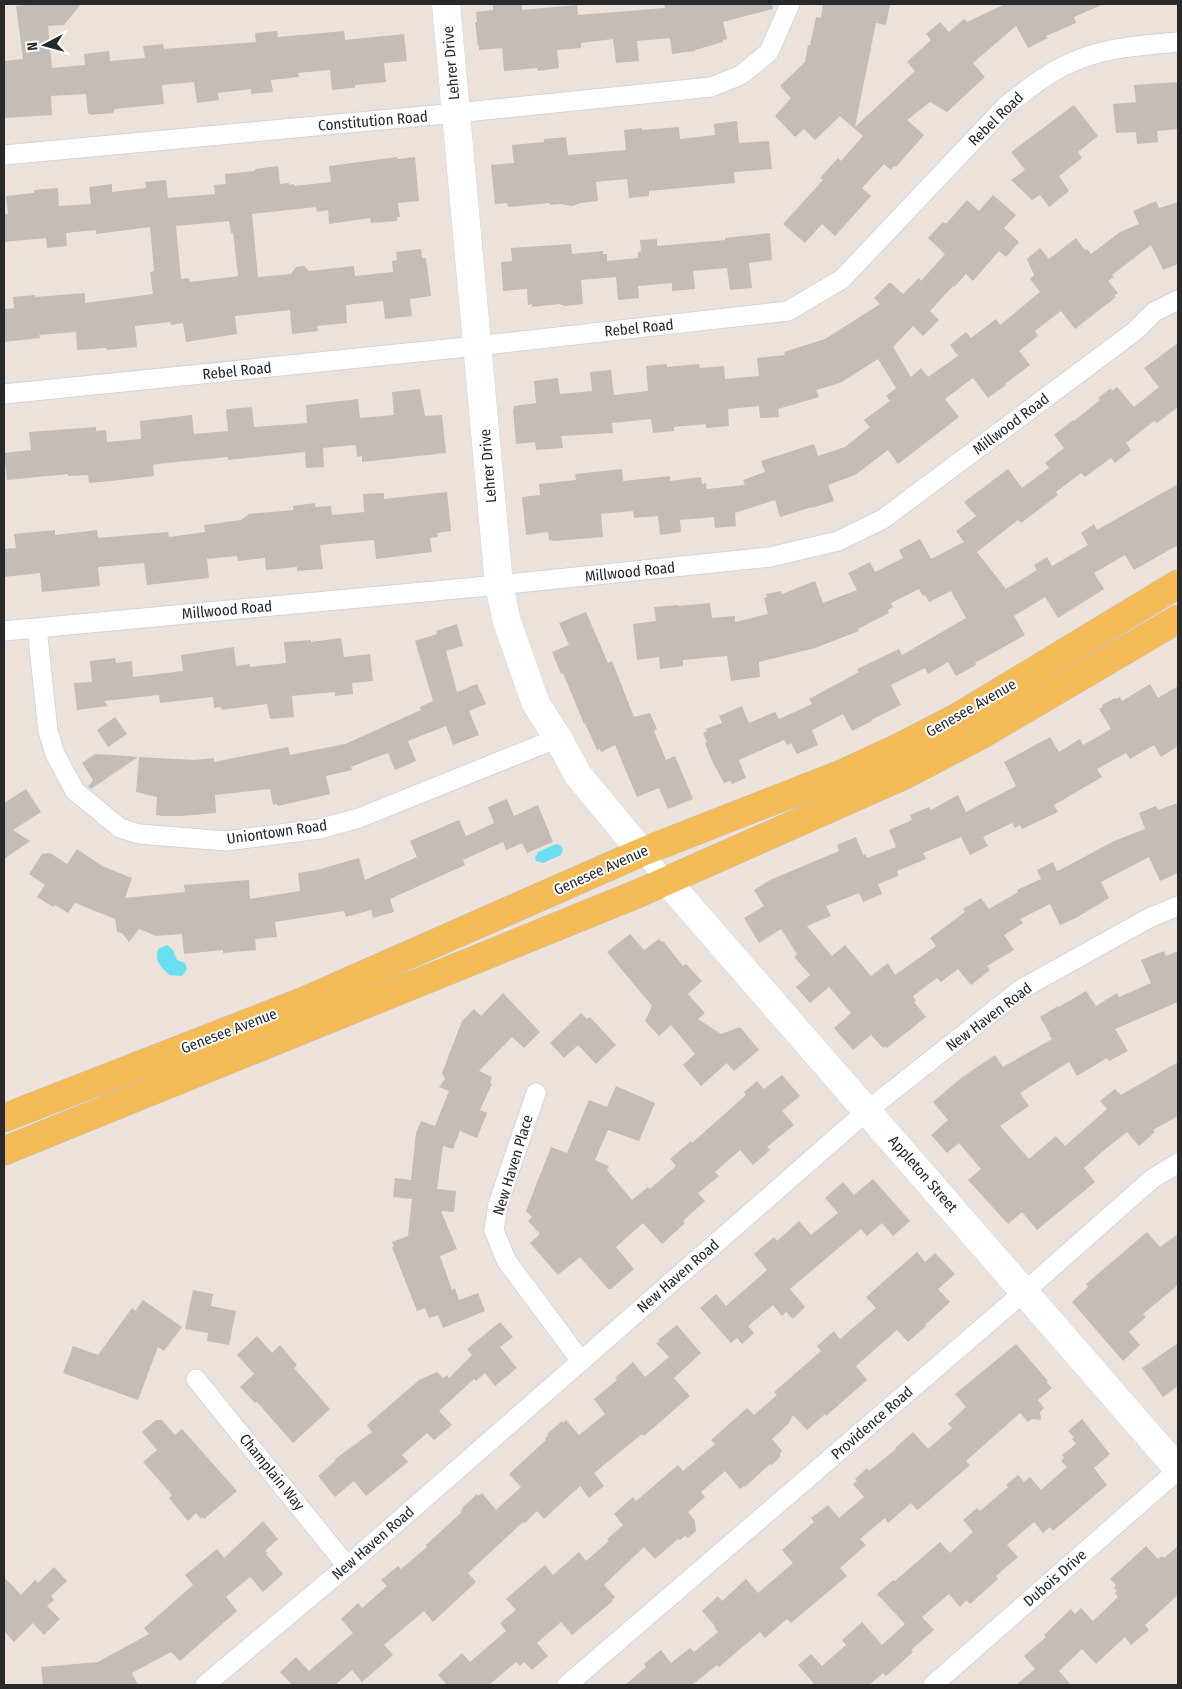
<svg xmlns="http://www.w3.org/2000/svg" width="1182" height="1689" viewBox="0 0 1182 1689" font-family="'Fira Sans Condensed',sans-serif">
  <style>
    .water { fill: #69dff2 }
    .building { fill: #c4bcb7; fill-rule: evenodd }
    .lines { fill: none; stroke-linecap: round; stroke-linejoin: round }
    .street-casing { stroke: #cfd5e2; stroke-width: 21 }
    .secondary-casing { stroke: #cfd5e2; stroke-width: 29 }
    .primary-casing { stroke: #c3c3c3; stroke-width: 29 }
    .street { stroke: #fff; stroke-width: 19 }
    .secondary { stroke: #fff; stroke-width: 28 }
    .primary { stroke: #f5bb56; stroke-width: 28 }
    .labels { text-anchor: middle; stroke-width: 4; stroke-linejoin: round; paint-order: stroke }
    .street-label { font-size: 15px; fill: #292929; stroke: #fff }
  </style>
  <rect width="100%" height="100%" fill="#ece2da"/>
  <path class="water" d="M556,844L560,845L563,849L561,855L543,863L536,861L535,858L538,852Z
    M167,945L173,950L177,960L185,963L187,969L182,976L170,975C161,968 154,960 158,949Z"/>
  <path class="building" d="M37,4H81L64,25L48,26L52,68L85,65L84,54L109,51L110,61L145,58L143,46L163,44L164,49L256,42L255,33L277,31L278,37L344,31L345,40L404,34L407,61L384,63L386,82L355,85V88H350L332,90L330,70L298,73L299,77L271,80L273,92L251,94V89L218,93L219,100L197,103L194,82L162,85L164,104L115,109L113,113L90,115V113L88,114L86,94L51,96L52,115L4,118V61L23,59L16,6Z
    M493,4H522V10L577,5L578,15L665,8L664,4H772L773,9L723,22L727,39L723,40V42L695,50V51L672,54L670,38L637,41L639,61L616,63L613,39L581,43V48L557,50L559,68L538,71L537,68L504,71L502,48L479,50V46H478L475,22H477L476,12L493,10Z
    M823,4H890L886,25L876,23L855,127L915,71L907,62L931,40L926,34L940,22L949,32L964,19L967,22L1005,4H1104L1074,17L1076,23L1046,36L1048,38L1028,48L1016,26L973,63L985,77L947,112L930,102L907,120L924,135L896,167L894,166L891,170L884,164L862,188L871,196L835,236L822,224L805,243L783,224L823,180L820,178L838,158L841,161L863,136L840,116L815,140L804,129L795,137L775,116L791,98L780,86L805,62L808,45H810L816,17L821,18Z
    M1178,82V129L1157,131L1158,142L1137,144L1136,132L1116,133L1113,104L1136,102L1134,85Z
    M1074,105L1098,136L1078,152L1082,158L1059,176L1069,191L1049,207L1040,195L1032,200L1011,180L1025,170L1011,152Z
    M737,121L739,143L769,141L772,169L734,172L735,183L649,191V196L629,198L627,179L596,182L598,201L581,203L572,206L561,204L550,205V203L508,207L507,203L495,204L491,165L514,163L512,145L544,142V139L566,137L568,155L626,150L624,130L642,128V130L679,127L680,139L715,135L714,124Z
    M397,157L398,159L415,157L419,201L398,203L400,217H397V221L371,223L370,218L329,224L328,210L317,212L316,207L252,214L258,277L291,274L296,267L304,266L309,271L354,266L355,276L393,272L392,261L397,260L396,252L421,249L422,258H426L431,296L410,299L412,316L385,319L383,301L346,305L347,323L317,326L318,331L292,334L290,310L235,316L237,334L186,342L183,323L171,325L170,322L135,326L137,347L107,350L106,348L77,350L76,332L39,335L40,338L4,342V309L14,308L13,297L35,295V297L85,293V303L153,294L150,272L154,271L150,227L96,234V230L66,233L67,246L47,248L46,238L4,242V214H8L6,196L34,193V190L58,188L59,206L91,204L89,187L112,184V192L146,188L145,182L166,180L168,198L215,194L214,185L226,184L225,174L255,171V169L278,166L280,184L289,183V185L294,184V186L331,182L329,166ZM229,221L231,233H233L238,276L190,282L189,278L181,279L176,226Z
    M993,195L1016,215L1004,228L1019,242L1006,257L999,251L973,281L966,274L954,287L953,286L930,311L939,320L923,336L913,326L893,347L911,377L921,368L928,377L958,356L950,345L966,332L971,338L996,319L1000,325L1040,292L1030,279L1034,275L1027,259L1040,248L1049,259L1076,238L1085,250L1087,249L1091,254L1120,232L1139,224L1133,211L1156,201L1159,208L1178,202V264L1163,270L1151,245L1112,275L1114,277L1108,281L1118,293L1114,296L1116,297L1075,329L1061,311L1035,331L1038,336L1019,351L1030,365L1005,384L1006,385L988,398L973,378L945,399L959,417L898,464L888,450L855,475L828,485L834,501L812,508V507L780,517L775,500L735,513L736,526L715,528L714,517L680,520L681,532L660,535L658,516L634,518L633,511L601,514L603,537L554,541L549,540L548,532L526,535L522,497L540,495L539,484L576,480L575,474L622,469L623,481L670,476V481L701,477L702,484L706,483L707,489L745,485L743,480L765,472L761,461L814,444L818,456L845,447L870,427L864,420L890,401L886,396L896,388L878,359L840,383L816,390L819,397L778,409L779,417L760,418L759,406L728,409L729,426L706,428V424L674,427V431L653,433L651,419L612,423L613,433L561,436L563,448L536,450L535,442L516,444L513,409L514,410V406L536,403L534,381L558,378L560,394L592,391L590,372L611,370L614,395L648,391L646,366L667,364V367L699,364L700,368L724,366L725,379L759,376L757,358L785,355L784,352L825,339L880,304L874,298L889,283H891L903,294L919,278L921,281L945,254L928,238L943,222L946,224L967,200L979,211Z
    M770,233L772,260L749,263L752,288L730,290L727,268L693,271L695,289L672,291V283L638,286L639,298L618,300L616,277L581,280L583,304L566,306L561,305L560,304L532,307V304L528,305L527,289L503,291L501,262L512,261L511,248L571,244L572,254L603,251V254H607V261L638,258V252L641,251L640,240L657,239V246L725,240V238Z
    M1178,343V407L1157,423L1154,421L1126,443L1131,450L1115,463L1111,458L1085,477L1081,473L1056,492L1058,495L1021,523L1018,520L977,552L1006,589L1037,570L1034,565L1047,557L1052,566L1088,545L1081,533L1094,524L1097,530L1178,484V545L1134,570L1125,555L1094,573L1104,589L1058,618L1045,597L1014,616L1025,635L975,663L976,665L956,676L948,662L928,674L925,668L891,685L901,705L871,720L872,721L852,731L843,714L812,730L818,745L797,754L791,743L787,745L784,740L739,760L746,778L732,784L730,781L724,783L711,759L705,743L707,742L703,733L707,731L706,729L722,723L719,716L742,706L749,723L775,712L779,719L812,704L809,699L859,672L857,669L899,649L902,655L966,618L951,591L929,602L925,595L923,596L919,589L891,603L893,607L888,610L889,613L858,629L859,631L815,648L759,662L760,677L731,681L727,656L683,660V666L660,669L659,657L637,660L633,624L656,621L654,607L678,605V606L710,603L712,618L735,616V622L768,614L764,598L767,597L766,594L781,591L782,594L815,581L823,603L857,590L848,573L870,562L875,572L903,558L899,550L920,539L931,559L964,542L956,531L976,516L964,502L1008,469L1022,488L1049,468L1045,463L1064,448L1054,435L1073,420L1074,421L1100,400L1098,398L1111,388L1112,391L1117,387L1134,407L1159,387L1144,368Z
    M420,389L425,416L442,415L446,453L362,462V456L357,457L356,445L323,448L324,467L306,468L305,452L228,460V457L157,464L153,465L154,476L111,481L89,483L88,475L68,476V474L7,480L4,453L31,450L29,432L96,427V431L106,430L107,442L141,439L140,421L192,415L194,434L228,431L226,410L228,409L252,407L254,427L307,423L306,405L358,399L360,418L394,415L392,392Z
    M447,492L451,531L437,533L438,537L430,538L432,552L376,559L374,540L320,545L323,569L297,571V567L266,570L265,558L238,561L237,556L207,559L209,578L147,585L144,563L98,567L100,586L42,592L40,573L4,577V549L16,548L14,534L55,530V535L97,530L98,538L168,532L169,537L205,532L204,525L241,520L249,514L293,510V506L315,503V507L331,506L332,515L364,512L363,494L384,493V499Z
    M586,612L608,663L612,661L634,717L650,713L657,729L654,731L666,760L675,756L693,799L668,809L659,788L637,797L615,745L601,752L600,749L597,750L585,723L584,724L563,673L561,674L552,652L569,645L559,623Z
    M457,624L463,646L446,651L457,692L477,684L486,704L469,711L479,735L453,745L446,726L408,741L416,761L395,770L388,753L379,756L351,767L352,770L326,776L330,794L278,806L277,804L273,805L270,789L215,795L216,813L182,816H162L156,815L157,797L136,792L139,757L194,760L214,758V762L288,747L290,755L345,744L421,710L420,707L433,701L415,641L437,634L436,631Z
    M341,638L344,657L370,654L373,681L352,683L353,694L335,696V692L292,696L294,717L270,719L267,704L222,710L221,707L214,708L213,697L160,703L159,695L104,701L108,706L77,710L74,683L92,682L90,661L115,658L116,663L132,661L133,677L183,671L181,655L234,647L236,666L250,664V667L286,663L284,642L311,640V642Z
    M1150,684L1158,698L1178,686V746L1161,757L1154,745L1130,759L1126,753L1097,769L1102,777L1054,805L1058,812L1022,829L1020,825L1015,828L1012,823L983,837L988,846L970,855L961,837L923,853L926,859L897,871L898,876L878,884L882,894L863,902L859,893L826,906L831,916L807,926L832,956L845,945L871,976L888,963L895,975L936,946L930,938L965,912L963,909L981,898L989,909L1018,892L1017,890L1041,879L1037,870L1053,862L1057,871L1060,870L1114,841L1145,829L1139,813L1156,806L1158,810L1178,803V873L1160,881L1149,857L1101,882L1109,898L1076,918L1060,925L1050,904L1020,919L1023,923L1004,935L1014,950L987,966L990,970L971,985L958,969L941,982L937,978L913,996L916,1001L914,1002L926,1017L887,1048L885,1046L883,1048L871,1035L853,1050L834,1028L851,1013L829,987L810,1003L796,987L810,975L794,957L797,954L781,929L759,943L744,918L764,906L754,890L770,880L839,851L837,845L856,837L863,855L865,854L867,858L896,847L889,830L912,820L910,815L929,807L931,810L958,795L966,812L1016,786L1004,762L1050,737L1059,752L1080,739L1083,745L1111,729L1099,709L1103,707L1102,705L1115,698L1116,699L1120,697L1122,701Z
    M115,717L127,734L108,747L97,730Z
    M95,754L114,755L138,757L91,789L88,787L93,780L82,763Z
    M26,789L41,812L13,830L30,841L4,859V803Z
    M507,799L514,816L538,805L553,842L527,853L522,843L506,850L503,842L463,860L465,865L390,899L394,912L373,918L371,910L346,917L344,911L275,922L277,937L255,939L256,950L223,953V950L184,954L182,934L156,936L139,929L129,942L122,933L117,932L115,919L75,903L68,913L55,905L53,907L37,897L45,885L29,874L42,854L50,853L67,864L77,849L102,866L132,878L125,898L185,892L184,885L249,880L250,899L300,891L298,873L317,870L359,858L365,880L417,857L410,841L459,820L466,836L494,823L488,807Z
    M630,934L644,950L659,939L662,942L663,941L683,966L686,964L702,981L688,994L705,1013L698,1019L721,1034L740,1027L759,1050L734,1071L727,1063L701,1086L683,1065L695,1054L671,1025L659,1036L645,1021L652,1006L607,952Z
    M1164,951L1166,956L1178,951V1002L1115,1029L1128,1051L1109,1061L1107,1058L1077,1076L1069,1062L1020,1093L1029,1106L1000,1126L1029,1159L1056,1136L1065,1146L1107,1109L1100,1101L1115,1089L1121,1095L1178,1062V1116L1153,1130L1155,1132L1139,1146L1127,1132L1103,1151L1084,1168L1095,1182L1037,1230L1022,1212L1008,1224L968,1180L981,1169L959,1143L947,1153L931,1135L948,1120L933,1102L961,1078L995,1055L1003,1067L1052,1039L1049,1035L1050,1034L1040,1017L1058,1006L1059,1007L1086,991L1096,1006L1117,993L1119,997L1151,983L1141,960Z
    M503,993L540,1032L524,1048L512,1037L479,1071L492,1077L490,1083L492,1084L480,1110L487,1113L477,1138L460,1131L453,1149L443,1146L437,1189L456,1191L454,1212L441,1211L457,1249L440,1256L452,1290L455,1288L459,1300L478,1293L485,1311L443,1328L438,1315L429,1318L425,1308L417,1311L392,1247H394L392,1242L408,1236L412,1199L393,1197L395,1178L411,1180L416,1133L421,1121L435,1126L449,1091L439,1087L445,1079L442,1073L462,1021L474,1009L481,1016Z
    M581,1013L587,1019L590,1017L616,1045L596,1064L578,1045L564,1058L550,1043Z
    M782,1075L800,1096L782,1111L794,1125L767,1147L770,1150L753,1165L740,1150L715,1172L719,1176L698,1193L705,1201L683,1221L685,1223L662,1244L643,1223L616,1247L634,1269L611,1289H608L580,1257L558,1275L530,1243L540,1234L528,1221L532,1217L526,1211L551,1147L567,1153L589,1100L607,1107L616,1086L655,1103L639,1141L608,1130L595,1160L609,1166L607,1170L632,1200L648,1187L650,1189L676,1166L670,1159L691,1141L692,1143L746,1095L744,1092L757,1081L764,1089Z
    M873,1179L910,1221L893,1236L882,1223L867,1236L861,1229L790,1289L805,1307L793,1319L786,1312L782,1316L773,1305L748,1326L754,1333L742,1344L737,1338L731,1343L700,1308L716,1294L726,1306L767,1270L754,1254L774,1237L777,1241L799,1221L811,1235L838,1213L825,1198L843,1182L854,1195Z
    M1147,1232L1160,1247L1178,1234V1285L1143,1314L1146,1317L1129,1332L1140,1345L1123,1361L1072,1302L1088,1287L1086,1284Z
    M917,1252L925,1262L935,1253L955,1274L938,1289L950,1302L925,1325L926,1326L908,1342L897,1330L856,1366L867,1380L826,1416L825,1414L807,1430L793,1415L789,1423L772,1439L782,1451L780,1454V1457L772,1465L770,1464L745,1487L744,1486L740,1489L725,1471L701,1492L705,1497L688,1512L695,1521L696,1531L688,1538L685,1536L680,1540L678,1539L655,1559L644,1547L604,1585L615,1597L612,1600L613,1601L572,1635L561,1622L537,1643L548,1656L532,1670L524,1662L520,1666L516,1662L489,1685H447L438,1675L462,1653L470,1662L506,1631L500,1623L516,1610L506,1599L545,1565L553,1575L579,1552L586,1561L609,1541L607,1539L623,1525L614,1514L633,1497L636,1501L678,1465L683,1471L715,1444L711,1440L747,1408L754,1415L777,1395L774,1392L821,1351L817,1346L834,1331L840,1339L876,1308L866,1297Z
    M193,1290L213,1294L211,1306L236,1311L229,1345L207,1341L208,1333L185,1329Z
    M143,1300L182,1327L164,1351L158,1347L138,1400L63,1373L73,1346L98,1355L132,1308L135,1311Z
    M500,1322L513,1337L500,1347L517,1368L495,1386L485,1373L476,1381L474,1379L439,1411L452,1425L434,1440L427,1433L402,1455L408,1462L366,1496L354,1481L335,1497L318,1476L336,1460L335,1459L372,1432L367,1425L419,1380L437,1372L443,1378L447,1375L449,1378L472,1355L467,1349Z
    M677,1325L701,1353L674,1378L690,1396L644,1436L642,1434L594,1473L604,1486L589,1498L580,1486L544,1519L537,1511L525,1523L523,1522L468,1573L476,1582L433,1622L424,1611L384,1645L393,1655L362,1682L352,1670L335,1685H292L280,1672L296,1657L309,1671L353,1633L341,1619L358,1603L362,1608L387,1586L381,1580L398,1566L401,1569L427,1547L426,1545L462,1512L460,1511L463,1509L462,1508L477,1494L478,1496L482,1493L496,1510L521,1487L509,1474L546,1440L545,1438L548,1436L547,1434L562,1421L563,1423L566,1420L579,1435L605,1414L594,1399L617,1380L615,1378L633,1362L645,1377L669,1357L656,1343L660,1341L658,1340Z
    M257,1336L272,1353L280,1345L297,1365L294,1368L330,1409L293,1443L257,1402L255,1403L240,1387L254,1374L237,1355Z
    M1178,1343V1386L1163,1397L1142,1368Z
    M1016,1344L1048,1381L1046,1382L1052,1388L1038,1400L1044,1408L1040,1412L1041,1420L1032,1419L1028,1422L1020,1413L966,1461L970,1465L920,1508L917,1510L911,1503L888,1523L885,1518L860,1539L866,1545L840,1568L847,1576L791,1623L787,1619L765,1638L760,1632L719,1667L717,1665L692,1685H625L646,1667L644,1664L661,1650L671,1663L690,1648L694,1652L718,1632L714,1627L715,1626L702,1611L718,1596L722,1601L746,1579L758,1593L793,1563L782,1550L814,1522L811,1518L828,1505L839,1518L864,1497L853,1484L857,1481L855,1479L867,1468L869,1471L896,1449L895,1448L913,1432L928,1449L952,1428L948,1424L966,1407L955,1394Z
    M1082,1419L1110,1454L1094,1468L1107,1485L1053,1531L1050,1527L1043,1533L1034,1522L1007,1545L1018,1557L996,1576L998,1579L970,1604L966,1600L960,1607L949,1594L922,1617L934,1630L911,1650L913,1652L886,1676L883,1673L869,1685H815L798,1665L811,1654L822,1666L846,1645L842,1640L862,1622L882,1645L905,1624L877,1594L893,1580L895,1581L940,1542L950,1553L973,1532L963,1520L977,1508L980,1511L1008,1487L1006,1485L1018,1475L1024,1482L1030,1477L1041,1490L1067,1467L1061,1461L1064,1458L1062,1455L1076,1444L1072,1439L1074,1437L1068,1431Z
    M156,1420H162L175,1435L182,1429L237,1491L204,1519L202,1517L201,1519L196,1513L188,1521L169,1498L172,1495L143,1462L157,1450L142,1432Z
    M263,1521L278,1539L265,1551L268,1553L266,1554L283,1574L263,1592L250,1577L226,1597L237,1611L180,1661L171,1652L132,1673L138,1685H43L41,1667L98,1662L149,1634L144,1628L193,1585L185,1575L217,1549L224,1558Z
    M1146,1546L1158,1559L1162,1556L1164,1558L1178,1546V1595L1145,1625L1149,1630L1131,1645L1125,1637L1096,1664L1082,1649L1059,1671L1071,1685H1016L1035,1669L1024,1656L1046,1637L1044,1635L1071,1609L1075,1614L1081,1608L1093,1621L1118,1597L1115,1593L1117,1591L1114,1588L1116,1585L1110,1579Z
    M54,1567L67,1581L51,1596L54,1600L47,1606L60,1619L44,1635L33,1623L14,1642L4,1631V1577L21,1595L35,1580L38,1583Z"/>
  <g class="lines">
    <defs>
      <path id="street" d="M4,155L456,113L711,87L741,75L769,52L790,4
        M4,394L477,346L788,311L842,279L1006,106C1027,89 1054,68 1080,59C1111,47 1146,45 1178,42
        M37,628L48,731L55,754L75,791L120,828L139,834L226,841L319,829L359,818L558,738
        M4,631L499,585L770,557L838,541L883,519L1135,331L1154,312L1178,300
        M642,852L666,880
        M536,1093L498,1204L494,1230L506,1260L581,1361
        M196,1379L347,1566
        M205,1685L347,1566L868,1110L1020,990L1149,918L1178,906
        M567,1685L1024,1292L1152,1179L1178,1163
        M933,1685L1178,1470"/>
      <path id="secondary" d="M446,4L499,585L507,622L536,704L558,738L578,775L642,852
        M666,880L1178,1469"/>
      <path id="primary" d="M4,1118L304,1001L642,852L844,773L902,746L958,717L1178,584
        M4,1151L637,894L905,775L981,735L1178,619"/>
    </defs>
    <use href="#street" class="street-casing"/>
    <use href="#secondary" class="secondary-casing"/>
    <use href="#primary" class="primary-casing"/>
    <use href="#street" class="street"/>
    <use href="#secondary" class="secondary"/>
    <use href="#primary" class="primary"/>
  </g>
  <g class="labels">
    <g class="street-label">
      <text transform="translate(451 63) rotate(-95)" y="5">Lehrer Drive</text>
      <text transform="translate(996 119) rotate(-44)" y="5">Rebel Road</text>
      <text transform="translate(373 121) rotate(-5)" y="5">Constitution Road</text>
      <text transform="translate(639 328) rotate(-6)" y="5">Rebel Road</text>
      <text transform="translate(237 371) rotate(-6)" y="5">Rebel Road</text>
      <text transform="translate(1011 424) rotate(-37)" y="5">Millwood Road</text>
      <text transform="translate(488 466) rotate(-95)" y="5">Lehrer Drive</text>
      <text transform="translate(630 572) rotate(-6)" y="5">Millwood Road</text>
      <text transform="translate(227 610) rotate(-5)" y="5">Millwood Road</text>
      <text transform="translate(971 708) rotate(-30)" y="5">Genesee Avenue</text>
      <text transform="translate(277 832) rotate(-8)" y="5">Uniontown Road</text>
      <text transform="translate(601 870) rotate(-24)" y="5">Genesee Avenue</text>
      <text transform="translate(989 1017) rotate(-37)" y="5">New Haven Road</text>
      <text transform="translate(229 1031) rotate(-21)" y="5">Genesee Avenue</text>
      <text transform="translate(513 1165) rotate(-73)" y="5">New Haven Place</text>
      <text transform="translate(923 1174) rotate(49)" y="5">Appleton Street</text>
      <text transform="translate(678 1276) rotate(-41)" y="5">New Haven Road</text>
      <text transform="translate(872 1423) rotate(-41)" y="5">Providence Road</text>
      <text transform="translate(272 1472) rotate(51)" y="5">Champlain Way</text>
      <text transform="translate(373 1543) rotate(-41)" y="5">New Haven Road</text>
      <text transform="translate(1055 1578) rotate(-41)" y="5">Dubois Drive</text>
    </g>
  </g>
  <rect width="1182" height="1689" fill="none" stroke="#292929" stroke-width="10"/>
  <g transform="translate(45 45) rotate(264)" stroke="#ffffff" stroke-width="4" paint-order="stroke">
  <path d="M0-4L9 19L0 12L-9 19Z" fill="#292929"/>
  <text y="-8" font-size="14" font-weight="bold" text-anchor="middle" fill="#292929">N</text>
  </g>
</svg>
